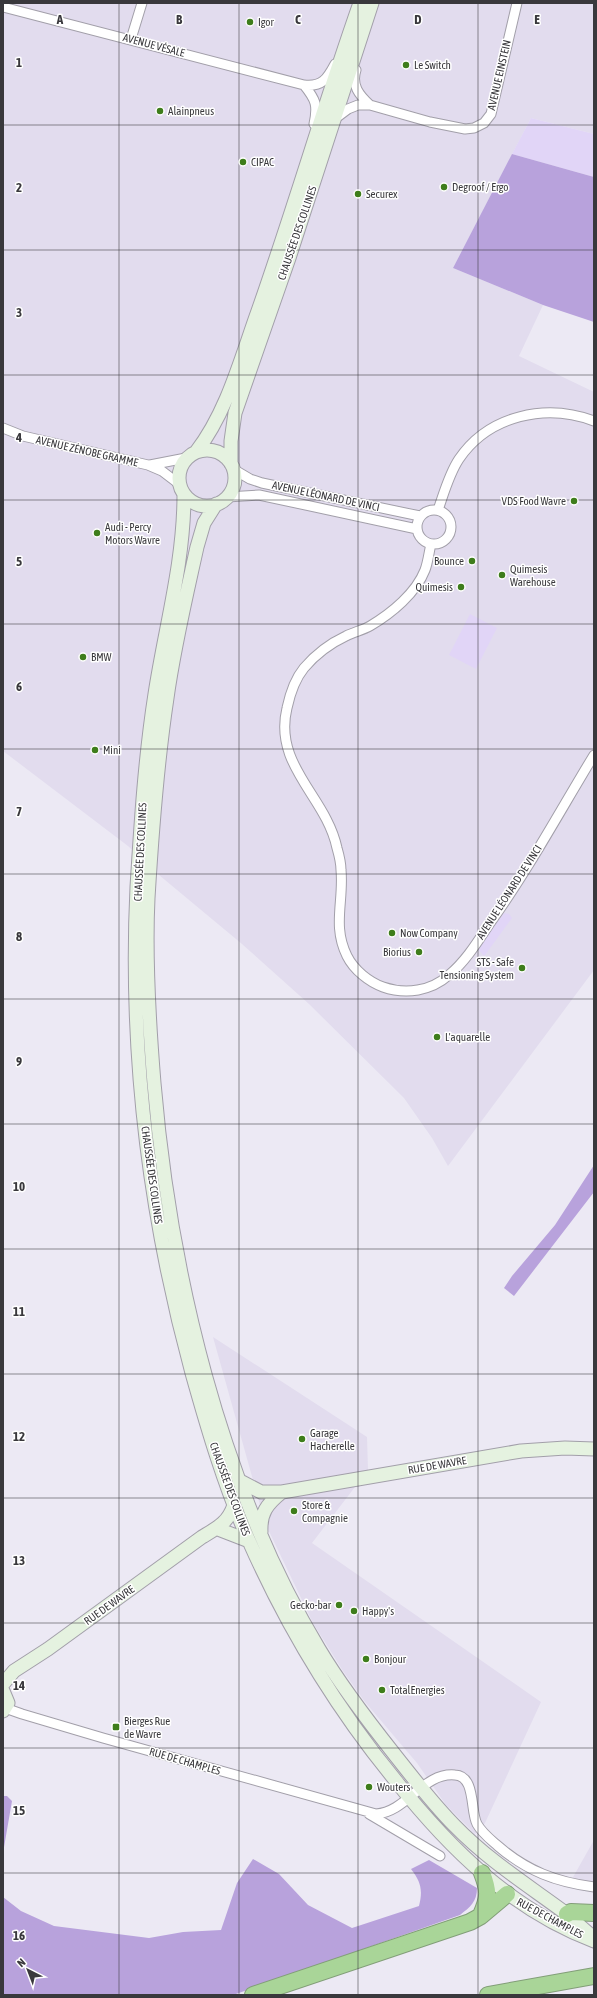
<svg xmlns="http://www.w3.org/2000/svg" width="597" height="1998" viewBox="0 0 597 1998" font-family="'Asap Condensed',sans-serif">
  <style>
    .built { fill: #e2dcee }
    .green { fill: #e1d5f7 }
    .forest { fill: #b8a2dc }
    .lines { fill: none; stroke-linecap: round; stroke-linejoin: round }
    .street-casing { stroke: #a29fa9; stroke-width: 11 }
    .secondary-casing { stroke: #a29fa9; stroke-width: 15 }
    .highway-casing { stroke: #829e78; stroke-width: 18 }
    .street { stroke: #fff; stroke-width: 9 }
    .secondary { stroke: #e5f2e0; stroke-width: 13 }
    .highway { stroke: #a9d598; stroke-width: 16 }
    .grid { fill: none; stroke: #39383c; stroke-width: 1; stroke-opacity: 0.55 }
    .poi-dot { fill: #3e7d1b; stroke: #fff; stroke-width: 1.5 }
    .labels { text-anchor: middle; stroke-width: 3; stroke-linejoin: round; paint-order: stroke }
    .poi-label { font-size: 11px; fill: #39383c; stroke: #fff; text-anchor: start }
    .street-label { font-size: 11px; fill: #39383c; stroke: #fff }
    .grid-label { font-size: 13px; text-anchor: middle; font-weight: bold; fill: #39383c; stroke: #fff; stroke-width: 3; stroke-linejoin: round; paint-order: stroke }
  </style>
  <rect width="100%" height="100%" fill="#ece9f4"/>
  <path class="built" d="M3,3H594V134L531,118L453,268L543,305L519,356L594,392V970L448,1166L432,1138L404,1098L309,1004L242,944L159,875L128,846L3,751Z
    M213,1337L367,1437L368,1470L312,1543L541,1702L485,1823L475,1834L446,1805L417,1763L365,1702L343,1671L313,1623L265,1523Z
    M594,1840V1885L572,1879Z"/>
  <path class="green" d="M531,118L594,134V177L512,154Z
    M470,614L497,628L476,669L449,655Z
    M504,913L509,914L512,918L485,955H483L478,949Z"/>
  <path class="forest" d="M512,154L594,177V322L543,305L453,268Z
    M594,1165V1192L514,1296L504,1288L512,1276L555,1225Z
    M3,1796H7L12,1801L3,1853Z
    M253,1859L279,1874L308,1905L352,1928L419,1906C423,1890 421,1882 411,1869L429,1860L477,1888C477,1902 470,1907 460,1915L233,1995H3V1897L21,1911L54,1926L149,1938L183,1932L221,1930L237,1883Z"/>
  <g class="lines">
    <defs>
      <path id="street" d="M3,7L304,85C322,87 327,79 335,64
        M131,39L142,3
        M356,70C351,85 359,95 370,105
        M304,85C316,100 318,105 314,124
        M336,118L348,109L358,105H370L430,122L465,129L474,128L484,123L491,114L517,3
        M3,428L23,436L148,465L162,471L179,484
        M150,465L186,458
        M233,469L250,479L262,483L420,516
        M227,497L259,495L417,529
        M417 527a17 17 0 1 1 34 0a17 17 0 1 1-34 0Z
        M438,510C444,493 449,474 459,459C489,415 546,403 594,421
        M431,544C429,552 428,562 425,570C416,593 392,613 370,626C363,630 354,632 346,636C331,643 315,655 304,668C295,679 290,694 287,708C273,766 326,796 337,848C339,855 341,863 341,870C344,901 332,926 347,956C354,970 369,982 383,987C406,995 431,991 449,975C466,961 478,941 490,923C528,870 560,811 594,755
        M5,1708L22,1714L103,1738L376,1814C407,1812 423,1772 455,1775C476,1776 470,1811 477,1824C482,1833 490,1839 498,1846C527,1871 556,1882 594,1887
        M369,1814L440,1856"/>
      <path id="secondary" d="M179 478a28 28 0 1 1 56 0a28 28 0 1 1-56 0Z
        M196,452C227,412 241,358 258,311C294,209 324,105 360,3
        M231,464V441L235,413L289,258L372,3
        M184,495C184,563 165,628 155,694C145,758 141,822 137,887C129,1051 149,1215 192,1373C208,1430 225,1488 249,1541C288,1629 335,1707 396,1781C450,1849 512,1910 594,1941
        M216,504L204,523L197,547C186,597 174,647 167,698C157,764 152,831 148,898C145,959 149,1022 154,1083C170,1272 220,1485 319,1649C341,1686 368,1721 395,1755C414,1779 433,1804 455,1826C488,1860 526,1884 564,1912C574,1920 583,1929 593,1937
        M240,1481L261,1492H282L521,1451L565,1448L594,1449
        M218,1529L249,1541
        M261,1532C260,1513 267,1504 282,1492
        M3,1684L14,1671L48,1649L202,1537C217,1528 228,1523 234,1505
        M3,1691L8,1703L3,1711"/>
      <path id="highway" d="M567,1914L571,1912L594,1913
        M481,1915C489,1897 489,1891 482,1873
        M253,1995L470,1922L481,1916L507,1894
        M488,1995L594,1976"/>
    </defs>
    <use href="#street" class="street-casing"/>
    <use href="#secondary" class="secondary-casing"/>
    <use href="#highway" class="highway-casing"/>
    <use href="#street" class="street"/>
    <use href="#secondary" class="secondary"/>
    <use href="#highway" class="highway"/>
  </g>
  <path class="grid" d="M119,3V1995M239,3V1995M358,3V1995M478,3V1995M3,125H594M3,250H594M3,375H594M3,500H594M3,624H594M3,749H594M3,874H594M3,999H594M3,1124H594M3,1249H594M3,1374H594M3,1498H594M3,1623H594M3,1748H594M3,1873H594"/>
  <g class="poi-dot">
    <circle cx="250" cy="22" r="4"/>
    <circle cx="406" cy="65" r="4"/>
    <circle cx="160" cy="111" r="4"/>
    <circle cx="243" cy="162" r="4"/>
    <circle cx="444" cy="187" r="4"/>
    <circle cx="358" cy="194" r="4"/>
    <circle cx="574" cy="501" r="4"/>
    <circle cx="97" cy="533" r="4"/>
    <circle cx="472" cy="561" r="4"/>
    <circle cx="502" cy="575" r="4"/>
    <circle cx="461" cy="587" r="4"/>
    <circle cx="83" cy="657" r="4"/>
    <circle cx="95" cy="750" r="4"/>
    <circle cx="392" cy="933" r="4"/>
    <circle cx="419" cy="952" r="4"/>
    <circle cx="522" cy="968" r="4"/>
    <circle cx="437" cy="1037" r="4"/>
    <circle cx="302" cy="1439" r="4"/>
    <circle cx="294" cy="1511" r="4"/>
    <circle cx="339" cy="1605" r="4"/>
    <circle cx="354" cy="1611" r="4"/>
    <circle cx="366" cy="1659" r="4"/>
    <circle cx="382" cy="1690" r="4"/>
    <rect x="112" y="1723" width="8" height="8" rx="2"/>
    <circle cx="369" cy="1787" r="4"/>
  </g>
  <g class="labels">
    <g class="poi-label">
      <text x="258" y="26">Igor</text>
      <text x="414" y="69">Le Switch</text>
      <text x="168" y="115">Alainpneus</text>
      <text x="251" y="166">CIPAC</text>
      <text x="452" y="191">Degroof / Ergo</text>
      <text x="366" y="198">Securex</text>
      <text x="566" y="505" text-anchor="end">VDS Food Wavre</text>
      <text x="105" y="531">Audi - Percy<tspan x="105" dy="13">Motors Wavre</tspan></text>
      <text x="464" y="565" text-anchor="end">Bounce</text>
      <text x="510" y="573">Quimesis<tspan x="510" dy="13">Warehouse</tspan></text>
      <text x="453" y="591" text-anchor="end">Quimesis</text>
      <text x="91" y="661">BMW</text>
      <text x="103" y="754">Mini</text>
      <text x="400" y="937">Now Company</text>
      <text x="411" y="956" text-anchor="end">Biorius</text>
      <text x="514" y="966" text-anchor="end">STS - Safe<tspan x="514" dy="13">Tensioning System</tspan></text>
      <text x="445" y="1041">L'aquarelle</text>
      <text x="310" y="1437">Garage<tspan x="310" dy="13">Hacherelle</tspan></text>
      <text x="302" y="1509">Store &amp;<tspan x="302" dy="13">Compagnie</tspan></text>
      <text x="331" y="1609" text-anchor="end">Gecko-bar</text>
      <text x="362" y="1615">Happy's</text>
      <text x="374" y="1663">Bonjour</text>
      <text x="390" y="1694">TotalEnergies</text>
      <text x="124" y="1725">Bierges Rue<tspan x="124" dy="13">de Wavre</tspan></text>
      <text x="377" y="1791">Wouters</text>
    </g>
    <g class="street-label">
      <text transform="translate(154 45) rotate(15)" y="4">AVENUE VÉSALE</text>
      <text transform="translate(499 75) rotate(-77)" y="4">AVENUE EINSTEIN</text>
      <text transform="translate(297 233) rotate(-71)" y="4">CHAUSSÉE DES COLLINES</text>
      <text transform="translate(87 451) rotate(13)" y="4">AVENUE ZÉNOBE GRAMME</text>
      <text transform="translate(326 496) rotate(12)" y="4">AVENUE LÉONARD DE VINCI</text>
      <text transform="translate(140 852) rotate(-87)" y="4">CHAUSSÉE DES COLLINES</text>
      <text transform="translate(509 892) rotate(-57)" y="4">AVENUE LÉONARD DE VINCI</text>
      <text transform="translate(152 1175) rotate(82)" y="4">CHAUSSÉE DES COLLINES</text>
      <text transform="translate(437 1465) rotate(-10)" y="4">RUE DE WAVRE</text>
      <text transform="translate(230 1489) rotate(70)" y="4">CHAUSSÉE DES COLLINES</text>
      <text transform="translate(109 1605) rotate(-36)" y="4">RUE DE WAVRE</text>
      <text transform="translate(185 1761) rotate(16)" y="4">RUE DE CHAMPLES</text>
      <text transform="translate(550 1918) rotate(28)" y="4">RUE DE CHAMPLES</text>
    </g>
  </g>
  <g class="grid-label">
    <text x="60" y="24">A</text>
    <text x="179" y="24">B</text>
    <text x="298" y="24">C</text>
    <text x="418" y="24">D</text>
    <text x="537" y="24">E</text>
    <text x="19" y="67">1</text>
    <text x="19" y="192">2</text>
    <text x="19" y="317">3</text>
    <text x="19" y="442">4</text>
    <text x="19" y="566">5</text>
    <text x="19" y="691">6</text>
    <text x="19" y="816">7</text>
    <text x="19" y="941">8</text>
    <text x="19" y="1066">9</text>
    <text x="19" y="1191">10</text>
    <text x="19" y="1316">11</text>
    <text x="19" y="1441">12</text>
    <text x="19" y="1565">13</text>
    <text x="19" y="1690">14</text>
    <text x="19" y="1815">15</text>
    <text x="19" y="1940">16</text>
  </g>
  <rect width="597" height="1998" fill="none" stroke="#39383c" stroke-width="8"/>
  <g transform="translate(28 1970) rotate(318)" stroke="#ffffff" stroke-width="3" paint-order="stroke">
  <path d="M0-3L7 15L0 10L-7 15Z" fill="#39383c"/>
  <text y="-6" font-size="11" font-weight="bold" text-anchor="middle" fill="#39383c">N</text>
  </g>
</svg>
